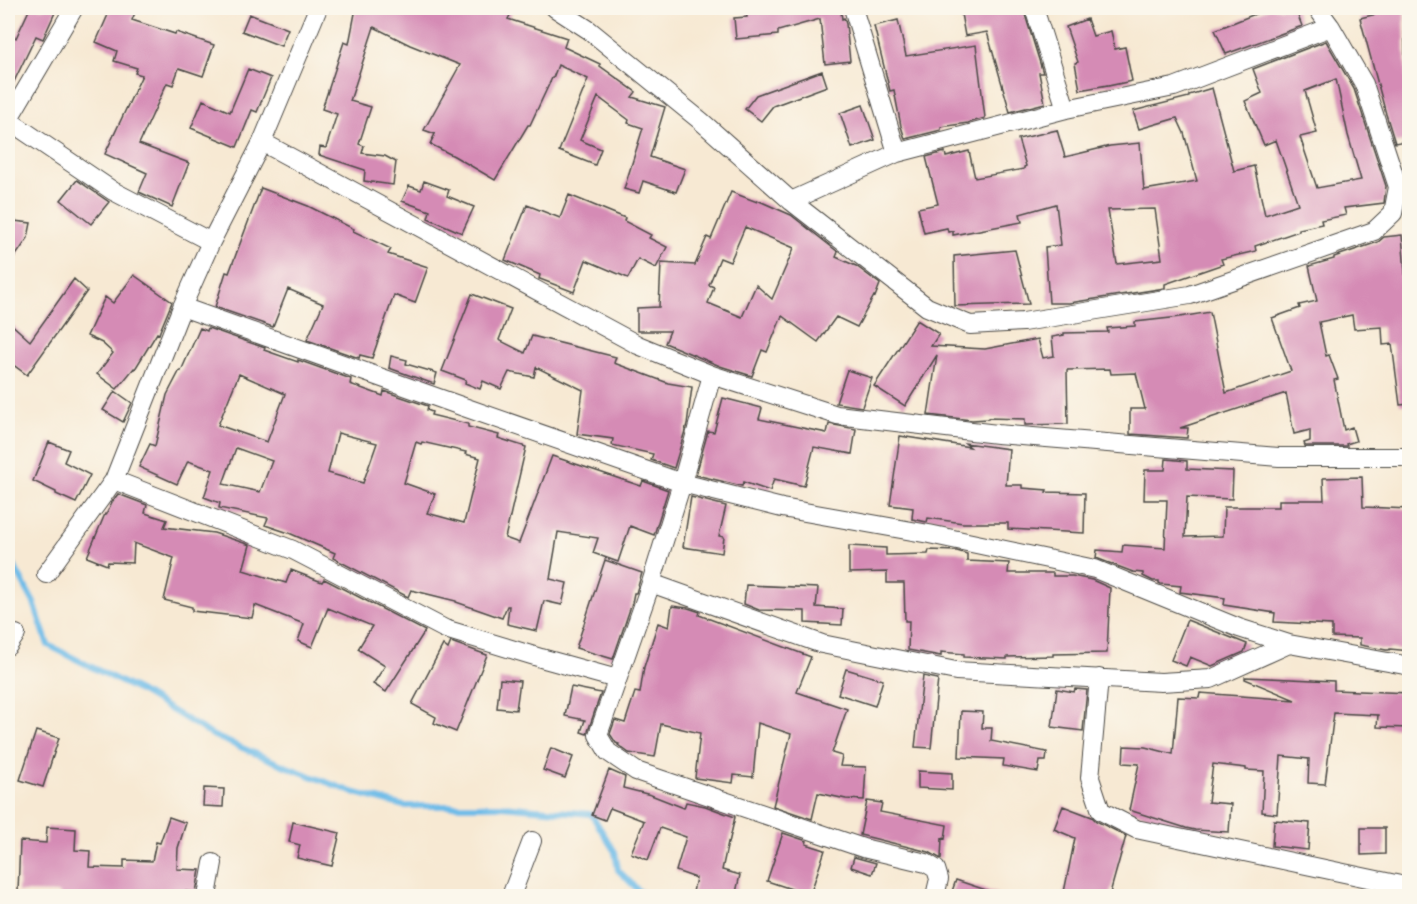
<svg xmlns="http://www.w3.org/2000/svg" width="1417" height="904" viewBox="0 0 1417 904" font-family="'Shantell Sans',sans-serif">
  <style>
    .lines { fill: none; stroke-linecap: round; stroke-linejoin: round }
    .stream { stroke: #6ebce8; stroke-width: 6 }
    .building { fill: #d58bb5; fill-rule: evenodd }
    .minor-casing { stroke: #4a4844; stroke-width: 20 }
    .minor { stroke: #fff; stroke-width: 18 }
  </style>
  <rect width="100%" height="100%" fill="#fbf7ec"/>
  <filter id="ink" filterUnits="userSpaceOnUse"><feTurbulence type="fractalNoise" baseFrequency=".0167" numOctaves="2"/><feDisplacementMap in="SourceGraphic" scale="12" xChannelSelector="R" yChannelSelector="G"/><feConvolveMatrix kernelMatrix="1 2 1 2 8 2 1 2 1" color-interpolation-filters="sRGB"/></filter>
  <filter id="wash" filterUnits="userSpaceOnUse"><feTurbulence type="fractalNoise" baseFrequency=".008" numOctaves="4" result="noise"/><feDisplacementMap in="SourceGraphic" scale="24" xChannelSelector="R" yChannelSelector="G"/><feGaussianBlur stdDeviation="1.35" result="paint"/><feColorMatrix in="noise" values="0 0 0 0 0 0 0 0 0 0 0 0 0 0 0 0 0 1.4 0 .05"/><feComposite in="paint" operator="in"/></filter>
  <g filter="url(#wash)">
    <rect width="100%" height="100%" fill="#f7e9d3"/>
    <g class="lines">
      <path class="stream" d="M8,558L11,560L34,603L48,645L141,692L214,736L285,766L352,792L404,806H502L591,814L615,852L618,870L644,896"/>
    </g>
    <g id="blocks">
      <path class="building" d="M30,8H57L43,39L36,36L8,94V33L16,38Z
        M111,8H137L132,20L175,34L176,32L214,45L203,76L179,68L173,85L167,83L139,144L189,163L172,207L139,192L147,173L105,154L142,75L135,73L137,68L114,61L117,51L96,42Z
        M356,8H514L508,19L567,38L564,47L600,64V66L636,92L632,97L665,107L650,157L685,169L676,192L643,181L639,193L624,189L643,128L628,123L629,120L598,97L580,140L601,149L595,165L559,151L588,79L558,65L553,78H552L530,125H528L495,180L454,156L430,144L435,134L424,130L460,65L410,45L374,27L350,101L371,107L359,144L364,146L362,153L385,156L396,162L393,185L364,181L365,170L319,155L320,147L326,148L337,114L322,109L344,42L349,44Z
        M746,8H842V12H841L842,19L844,18L846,24L850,61L825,64L820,19L778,31V35L736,39L734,18L747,17Z
        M960,8H1023L1043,73H1039L1045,103L1010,112L987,32L965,36Z
        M1270,8H1295L1302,26L1226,54L1215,30Z
        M1401,8H1404L1406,88L1410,87V140L1395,143L1386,114L1360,18Z
        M249,14L288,29L281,46L242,31Z
        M1087,19L1093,36L1111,31L1115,49L1125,47L1132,81L1108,86V85L1080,90L1075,63L1078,62L1066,27Z
        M898,20L906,56L976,45L985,118L968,123L941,127V130L905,139L901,126L894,90L890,91L874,26Z
        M1326,41L1354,89L1386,186L1384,203L1344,208L1346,215L1321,220L1322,224L1299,229V231L1255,246L1256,251L1221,259L1223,264L1165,284V288L1069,303H1049L1045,247L1061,245L1056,204L1020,214L1022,222L953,235V231L948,232L947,228L924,233L918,208L938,204L926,157L945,152L946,157L969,151L975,178L1024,169V167L1026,166L1018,139L1057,130L1065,157L1110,146L1140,143L1144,190L1197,181L1184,133L1177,118L1139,129L1133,111L1189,97V95L1212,88L1234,171L1254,166L1265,215L1298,204L1276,140L1264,145L1245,101L1262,93L1253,69ZM1336,79L1348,135L1361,180L1317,188L1300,137L1317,133L1305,91ZM1155,209L1162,259L1117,264L1108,210Z
        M248,69L271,78L257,112L252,110L237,147L191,128L203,100L230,112Z
        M822,71L827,86L773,106L761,121L745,109L756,95Z
        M863,105L875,140L852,148L840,113Z
        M77,180L109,202L91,224L61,200Z
        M424,181L449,190L447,196L474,207L462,233L428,218L430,211L402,201L409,186L421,190Z
        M261,188L308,206L354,229L353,231L391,249L388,254L428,267L415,303L394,295L372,358L360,355L359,358L307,340L323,304L288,289L273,327L215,307L226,272L229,273Z
        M731,192L757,202V200L791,215L838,252L836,257L856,266L880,284L875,297L874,296L857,327L836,317L818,342L782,316L767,352L762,350L752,376L720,366L665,343L670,331H637V308L659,307L661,263L695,265L707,237L711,239ZM745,227L794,248L772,299L756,285L742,317L708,303L714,287L709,285L720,258L730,262Z
        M569,195L625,218L624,221L651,235L649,238L667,247L656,268L638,259L628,278L586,260L574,292L540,279H539L540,275L505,260L527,205L560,218Z
        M14,221L31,223L28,238L8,267V256Z
        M1402,235L1407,297H1410V404L1400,405L1392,344L1383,345L1382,327L1354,329L1352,315L1319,322L1326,356L1329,355L1338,379L1334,380L1344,430L1352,427L1356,441L1346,444L1347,446H1305L1304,443L1310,441V430L1294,434L1286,393L1180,428H1188L1187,438L1130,434V409H1145L1136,373L1111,374L1110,369L1067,370L1068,424L1025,425V419L988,418V419L972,420L928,415L937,355L905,406L874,386L917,320L939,334L931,346L985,349L1038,339L1043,358L1054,356L1052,337L1064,335V333L1108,332L1107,328L1135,326V322L1180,317L1210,312L1226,393L1291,371L1272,318L1300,308L1299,305L1317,301L1309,266L1334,259V257L1378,242L1384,237Z
        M1015,250L1029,304L955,306L954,256Z
        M134,275L172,302L160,331L159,334L157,333L135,369L134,368L117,389L97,374L113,353L102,343L87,336L105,297L113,303Z
        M74,279L87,291L27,375L8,361V321L30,341Z
        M472,294L511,309L499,340L525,353L532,336L616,357L614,363L668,383L692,387L687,424L674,468L651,460L653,454L612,445L613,439L577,434L583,390L536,367L534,377L509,372L501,389L483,381L480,389L465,383L466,380L442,371Z
        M200,328L207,331L208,328L265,348L264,350L298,362V360L351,379L350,384L383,396L384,391L428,406L427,410L432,412L431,415L468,424V427L499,435L498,438L526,447L505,538L519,543L552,456L641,486L643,481L668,490L654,535L630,526L618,562L593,553L598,538L558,532L550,579L567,583L562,605L544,601L537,631L507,624L509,606H507L502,618L456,602V601L411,590L408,597L333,558L335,553L289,533L265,525L268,518L219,508L220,503L204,497L213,470L188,461L177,484L139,467L150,444L155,446L167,395L180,370L181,371ZM239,374L285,394L267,442L218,425ZM338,433L377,443L363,483L328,473ZM416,442L421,444L422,442L466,452L465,454L480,458L464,523L427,513L435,494L404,483ZM236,448L272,461L260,492L223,484Z
        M391,356L407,360L406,364L437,373L434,384L389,368Z
        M847,370L872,378L862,407L836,403Z
        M115,391L132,403L123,422L103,410Z
        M723,398L762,408L759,419L827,433L829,424L856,429L852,454L814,447L804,486L774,479L770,491L743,482L742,486L696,475L708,431L714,432Z
        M900,436L970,447L965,443L1009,449L1006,485H1022V488L1047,490L1046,492L1085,493L1084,533L1008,529V523H963L928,518L927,522L912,519L913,508L890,505Z
        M49,442L69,450L64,462L90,475L76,503L56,494V492L33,481Z
        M1166,459L1187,461V469L1233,471L1232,499L1187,497L1185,537L1223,536L1224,507H1279V500H1324L1323,478L1362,477L1363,507L1410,509V651L1390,649L1389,650H1386L1360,645V638L1332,637V625L1274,622L1275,613L1224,605L1225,598L1180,592L1181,586L1161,584L1159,583V581H1153L1143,576V573L1133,572L1096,558L1097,550L1122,552L1123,545L1165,548L1167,500H1144L1145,470H1165Z
        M118,494L147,505L145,513L167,520L164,527L214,533L250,545L243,570L286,583L291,570L322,582L324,579L425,631L386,692L373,684L385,666L358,649L372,626L328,608L312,647L298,641L304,624L255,605L252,618L192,611V607L164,600L174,558L134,543L133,563L108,562L107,565L87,557L105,514L106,515L112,502Z
        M691,497L726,506L719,536L724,537L722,553L683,547Z
        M849,546L886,548V555L928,554L929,550L957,551L967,554V561L1009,563L1008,573H1053V576H1072L1092,580L1110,588L1107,653L1053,654V656L1007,657V659L964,657V654L941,652V656L908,650L909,621H905L904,583H887V572L849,573Z
        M605,560L642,573L636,593H634L632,603L613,659L576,648Z
        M746,585L818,588L816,607L843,609L842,625L805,623V611L759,610L744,604Z
        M672,606L688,608L700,612L699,615L811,657L797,692L847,709L832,753L842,756L840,766L866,767L864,800L846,799L818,793L812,819L773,806L791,734L758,723L753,777L734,775L733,783L695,778L700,733L661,724L655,757L629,753L618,745L619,744L616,743L610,734L615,720L625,723L635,692L640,693L644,667L658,623L669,627Z
        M1187,620L1247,644L1244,652L1212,666L1190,657L1186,666L1171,660Z
        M451,642L487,655L456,732L434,723L436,717L412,704L443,645L448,649Z
        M846,669L883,680L875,706L838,694Z
        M923,676L938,679L931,748L915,747Z
        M1245,677L1334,681V690L1410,693V728L1377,727L1378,715L1334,713L1325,784L1308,783L1309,759L1281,756L1277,814L1262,812L1264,771L1246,770V768L1213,764L1208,802L1231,804L1229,832L1195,830L1186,828L1129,810L1139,764L1123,763L1124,746L1145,747L1173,754L1178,697L1199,698L1200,693L1295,700L1245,679Z
        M500,679L520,681L516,710L497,708Z
        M571,687L601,693L587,734L581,732L585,720L565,716Z
        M1057,689L1074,692L1075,689L1087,690L1083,731L1052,727Z
        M961,711L983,712L982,728H992L991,741L1047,752L1046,761H1040L1038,772L1003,766L1004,759L959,757Z
        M36,731L59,738L43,787L20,780Z
        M551,748L573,757L565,778L543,770Z
        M609,770L625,777L623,788L651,795L684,808L686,802L705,806L735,817L729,843L728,842L722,870L740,875L735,897H692L696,878L676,871L686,837L660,828L648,860L631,853L644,821L610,808L605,820L592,815Z
        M918,771L952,773V790L918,788Z
        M204,788L224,789L223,807L203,806Z
        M867,801L882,803L880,812L947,825L945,839L942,838L941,859L929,852L860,835Z
        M1063,806L1092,817L1096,821L1126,836L1109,897H1063L1075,838L1054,829Z
        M169,817L186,823L178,848L177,869L200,870L196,892L179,891V897H71L59,896V893L18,892L20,841L46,843L47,827L76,829L75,850L90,851L89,867L124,868V860L152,861L156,842L160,843Z
        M1274,820L1310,823L1308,850L1272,846Z
        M293,822L340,833L332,866L297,858L300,845L289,842Z
        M1361,828H1385V854L1361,855Z
        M783,833L807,841L806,844L825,850L810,895L767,881Z
        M854,857L876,863L872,874L851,867Z
        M956,880L998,894V897H950Z"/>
    </g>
  </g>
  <g filter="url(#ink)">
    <use href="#blocks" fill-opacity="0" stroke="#4a4844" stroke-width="1.5"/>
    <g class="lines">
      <defs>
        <path id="minor" d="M555,8L589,30L701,121L791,201L927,307L970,325L1023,322L1190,295L1374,231L1393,213L1398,187L1364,84L1331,27L1317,8
          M853,8L897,153
          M1034,8L1066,109
          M8,120L113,191L211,242
          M8,120L74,8
          M262,142L638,345L712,375L837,415L997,434L1279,457H1410
          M791,201L897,153L1066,109L1174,87L1331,27
          M182,307L461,406L682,483L782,508L929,534L1095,569L1239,628L1289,644L1410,666
          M712,375L682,483L651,583L598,735L608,752L636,771L863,848L926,863L936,869L939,879L935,896
          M114,480L293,550L445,629L541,658L617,679
          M46,574L114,480L182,307L211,242L262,142L318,8
          M651,583L822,644L956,671L1161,682L1211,679L1289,644
          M8,646L16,634
          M1099,678L1090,778L1101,811L1136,829L1410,887
          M207,896L213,863
          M511,896L532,841"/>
      </defs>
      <use href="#minor" class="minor-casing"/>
      <use href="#minor" class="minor"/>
    </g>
  </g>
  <rect width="1417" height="904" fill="none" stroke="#fbf7ec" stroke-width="30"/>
</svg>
